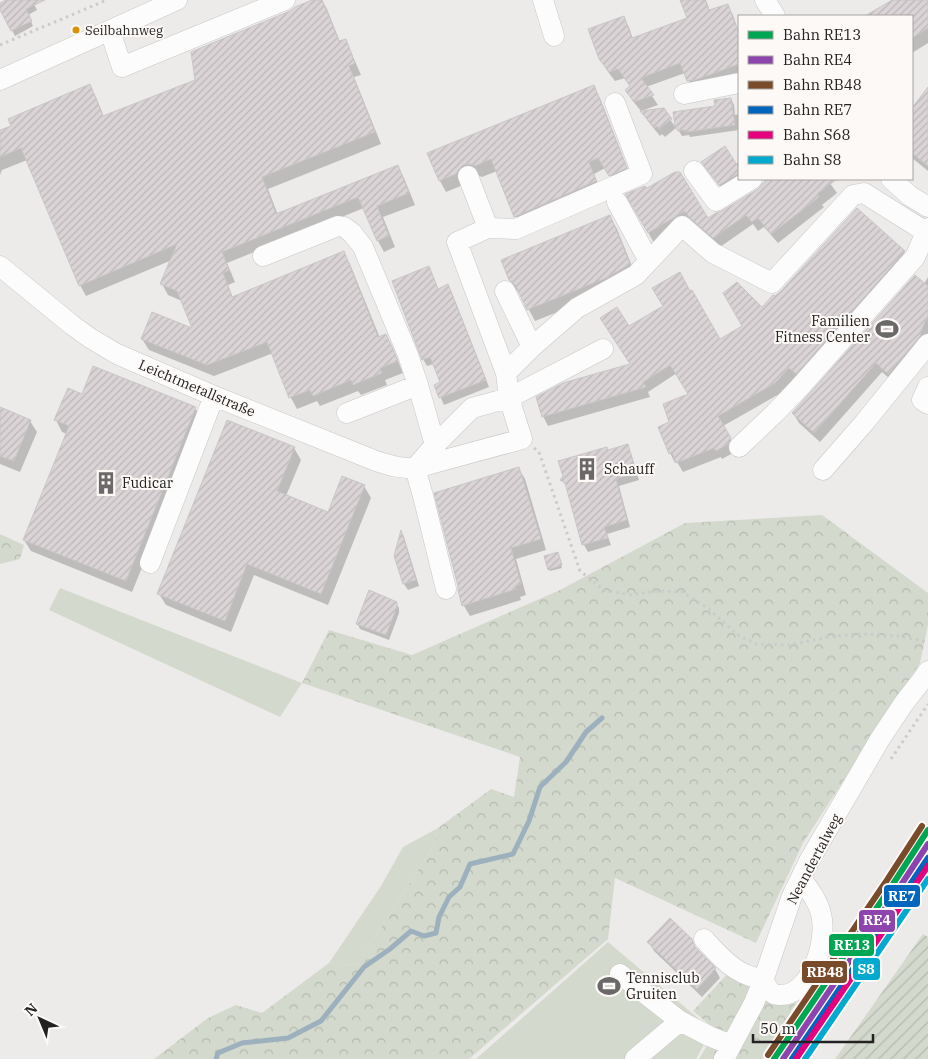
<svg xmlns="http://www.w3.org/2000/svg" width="928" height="1059" viewBox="0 0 928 1059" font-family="'IBM Plex Serif',serif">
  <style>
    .green { fill: #d3d9cc }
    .forest { fill: url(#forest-crowns) }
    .garden { fill: url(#garden-furrows) }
    .shadow { fill: #0003 }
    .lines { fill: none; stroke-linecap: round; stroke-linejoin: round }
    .stream { stroke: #9db0bd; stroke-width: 5 }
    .building { fill: url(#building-hatch); stroke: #c8c6c6 }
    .minor-casing { stroke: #c8c6c5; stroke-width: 21 }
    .path { stroke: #cccbca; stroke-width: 3; stroke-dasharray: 2.5 4; stroke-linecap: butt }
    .minor { stroke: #fcfcfc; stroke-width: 20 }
    .rail-1-casing { stroke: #fcf9f7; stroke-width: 10 }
    .rail-2-casing { stroke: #fcf9f7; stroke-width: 10 }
    .rail-3-casing { stroke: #fcf9f7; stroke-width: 10 }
    .rail-4-casing { stroke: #fcf9f7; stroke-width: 10 }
    .rail-5-casing { stroke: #fcf9f7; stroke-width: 10 }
    .rail-6-casing { stroke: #fcf9f7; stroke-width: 10 }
    .rail-1 { stroke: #00a651; stroke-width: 6 }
    .rail-2 { stroke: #8e44ad; stroke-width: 6 }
    .rail-3 { stroke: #7a4b2a; stroke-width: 6 }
    .rail-4 { stroke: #0065bd; stroke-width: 6 }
    .rail-5 { stroke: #e5007d; stroke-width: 6 }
    .rail-6 { stroke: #00a9ce; stroke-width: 6 }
    .bus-dot { fill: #d79205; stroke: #fcf9f7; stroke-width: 2 }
    .labels { text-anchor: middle; stroke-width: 4; stroke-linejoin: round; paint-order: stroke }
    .bus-label { font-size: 13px; fill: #232222; stroke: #fcf9f7; text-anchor: start }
    .poi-label { font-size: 14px; fill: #232222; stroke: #fcf9f7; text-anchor: start }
    .street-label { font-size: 14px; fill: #232222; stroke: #fcf9f7 }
    .line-badge { stroke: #fcf9f7; stroke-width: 2 }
    .badge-label { font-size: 14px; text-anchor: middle; font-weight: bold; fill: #fff }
  </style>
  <defs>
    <pattern id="forest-crowns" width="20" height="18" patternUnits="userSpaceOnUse" patternTransform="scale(1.25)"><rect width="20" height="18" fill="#d3d9cc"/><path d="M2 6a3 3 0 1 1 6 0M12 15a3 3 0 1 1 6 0" fill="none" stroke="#b5baaf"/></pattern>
    <pattern id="garden-furrows" width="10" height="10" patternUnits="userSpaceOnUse" patternTransform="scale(1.25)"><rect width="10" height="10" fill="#d3d9cc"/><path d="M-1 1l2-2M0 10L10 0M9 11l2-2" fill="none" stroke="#b5baaf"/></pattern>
    <pattern id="building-hatch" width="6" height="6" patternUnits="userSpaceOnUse" patternTransform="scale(1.25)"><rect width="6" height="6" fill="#dbd4d7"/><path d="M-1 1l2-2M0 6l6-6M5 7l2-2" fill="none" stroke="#bcb6b8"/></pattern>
  </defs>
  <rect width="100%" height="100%" fill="#edebea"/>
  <path class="green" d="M60,588L302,683L280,717L49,610Z
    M438,828L433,847L357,965L329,963L381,886L403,847Z
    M608,942L712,1030L696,1059H476Z"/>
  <path class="forest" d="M822,515L928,593V625L920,663L803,843L756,943L615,878L608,939L469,1059H154L208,1018L236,1005L262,1013L329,963L357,965L433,847L438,828L491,789L514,797L520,757L302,683L329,630L412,655L560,590L685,523Z
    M0,534L24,545L20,559L0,564Z
    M731,970L798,1000L762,1059H699L716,1030L693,1011Z"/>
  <path class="garden" d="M923,934L928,937V1059H835Z"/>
  <path class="shadow" d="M7,0H32L37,10L28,15L33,26L15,36L0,7V5Z
    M315,0H322L327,9L340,42L345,40L351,52L361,75L354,77L381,144L268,189L278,215L397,166L404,178L415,205L383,217L395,247L384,252L378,241L364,208L227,263L235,282L228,285L233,298L343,253L350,264L380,338L386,335L392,346L403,373L385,380L387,385L361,395L358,391L320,406L317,401L297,409L291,398L273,353L214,376L149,350L142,339L194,331L182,301L168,295L162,284L172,260L86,296L80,285L27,160L2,170L0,175V132L89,86L96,97L104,117L196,80L290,12Z
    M682,0H706L710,11L727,5L733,15L739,33V75L694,91L685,73L646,87L658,105L641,111L632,100L631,87L625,78L615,81L606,69L623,17L629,27L633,39L689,19Z
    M894,0H928V43L912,53V16H871L870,15Z
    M593,87L600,98L632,180L616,186L605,168L594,174L602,193L522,228L515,216L497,171L482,177L477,175L463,185L446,192L440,181L429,154Z
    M928,89V171L912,158V110Z
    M731,99L734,105L735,115L739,114V130L690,137L689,135L682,136L677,128Z
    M663,109L676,128L665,137L662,134L660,136L647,120L642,112Z
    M703,162L735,164L739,162V179L726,194L709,172Z
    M765,179H827L837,193L822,205L824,207L778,243L764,227L758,231L753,224L720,247L696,227L691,220L654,243L627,195L645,187L708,220L723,212L763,186Z
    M610,217L617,229L636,276L613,290L535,321L520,293L518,292L510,280Z
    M904,252L909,261L802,383L795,377L781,393L723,426L736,449L733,453L722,459L721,457L683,472L677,462L675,463L670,453L671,423L689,395L677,373L648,392L650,397L548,426L543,416L632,365L629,327L720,340L744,326L762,308L775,298Z
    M428,268L438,290L452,293L489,387L444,405L435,385L442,383L434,364L427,366L423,359Z
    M928,277V337L895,383L882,372L820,442L799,423L793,413L924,284Z
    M83,395L195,408L202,420L132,592L31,551L24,540L67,434L62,432L56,420Z
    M0,408L30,421L37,432L20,472L0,464Z
    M627,446L631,453L639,480L619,486L630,527L607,534L611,545L588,552L584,545L568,488L562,480L564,476L608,451Z
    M294,448L301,460L286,496L329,513L364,486L371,498L328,605L254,575L231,632L166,605L159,594Z
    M519,469L525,479L546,550L516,559L526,595L520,597L521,600L470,616L464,606L459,590Z
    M402,533L404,537L419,586L408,590L404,584L395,556Z
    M558,556L562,568L550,571L549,569Z
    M396,603L399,608V613L389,640L360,629L357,623Z
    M691,940L697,949L715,969L720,978L702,997L654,951L649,942Z"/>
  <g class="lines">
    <path class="stream" d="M216,1059L218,1053L242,1043L288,1038L321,1021L364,967L390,949L411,931L424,936L436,933L439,917L449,897L460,887L470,864L513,854L529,821L540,787L566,762L586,732L602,718"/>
  </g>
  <path class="building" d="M6,0H45L26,9L32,21L11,31L0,10V3Z
    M312,0H322L339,41L346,39L355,63L349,66L375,132L262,177L276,214L398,165L409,193L377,206L389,236L377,241L358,197L222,252L229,270L223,273L232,297L344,251L378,337L386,334L398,361L380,368L382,373L353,385L351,380L313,396L310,390L289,398L267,342L207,365L141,339L152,312L192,328L177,291L160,284L177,244L79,286L21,148L0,157V130L11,126L8,119L90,84L103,116L195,80L191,52L290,11L295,7Z
    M680,0H705L709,10L728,4L739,34V64L695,80L687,81L680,63L641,78L654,95L634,102L625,90L630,86L618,69L609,72L599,59L588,29L624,16L632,38L687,18Z
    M892,0H928V28L912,38V16H865Z
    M594,85L627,168L609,176L598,158L589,162L596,181L514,217L491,159L475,166L469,164L463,165L459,169L456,174L439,181L427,153Z
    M928,87V166L912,153V108Z
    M731,98L735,125L686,132L685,130L678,131L675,126L673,112L715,106L714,100Z
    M664,108L672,119L659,129L657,126L655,128L640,111Z
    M725,146L739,168V173L719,185L701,162Z
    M675,172H680L708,218L716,213L722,211L758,189L763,183L769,179H837L817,194L819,197L771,234L758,218L752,222L746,215L713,238L689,217L685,211L648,233L625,194L645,186L647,188Z
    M857,208L905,251L796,374L789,368L775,383L718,416L731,438L728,444L716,451L714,448L676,463L672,452L669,454L658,427L669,422L663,404L688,394L670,365L643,382L646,387L542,417L536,397L563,383L630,364L600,318L617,307L629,326L663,306L652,288L680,272L690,291L692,290L720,339L742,326L723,293L737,282L762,307L773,295L775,296L781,291Z
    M610,215L630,264L606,278L527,310L516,286L512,282L509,280L501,260Z
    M429,266L438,289L448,284L486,380L439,398L434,385L440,382L430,357L422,360L392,281Z
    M915,275L928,286V316L920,333L921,335L888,374L876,363L814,433L792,413Z
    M93,366L196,407L126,581L23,540L69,426L54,420L68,388L82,394Z
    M0,407L31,420L14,461L0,456Z
    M227,420L295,447L277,491L328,512L342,476L365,485L321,594L247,564L225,621L157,594Z
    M628,444L636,473L616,479L627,520L604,527L608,538L582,545L565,483L560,480L563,476L558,461L607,447L608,450Z
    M519,467L541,539L511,548L521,584L515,586L516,589L462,606L458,590V586L434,493Z
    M401,530L416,580L403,584L394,556Z
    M558,552L562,565L548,570L544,556Z
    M369,590L397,602V607L386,635L356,624Z
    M670,918L692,939L695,947L716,968L697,989L647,942Z"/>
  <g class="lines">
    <defs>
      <path id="minor" d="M543,0L554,36
        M765,0L775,16
        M110,31L122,67L285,0
        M0,80L177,0
        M684,94L739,83
        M694,171L716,201L752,179
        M468,176L488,228
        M891,179L910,196L928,207
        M617,202L649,261
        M263,256L338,226L344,227L352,233L363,247L408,355L418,385
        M0,266L72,325L90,338L117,354L214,396L376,461C389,465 401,469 415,468L522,439L509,398L506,373L457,242L488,228L516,229L642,174L615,103
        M505,291L532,347
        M506,373L532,347L577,308L636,275L682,226L713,253L772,283L853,195L864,193L926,232
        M928,387L922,400L928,404
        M347,413L418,385L435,445
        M739,447L775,413L799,388L915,257L928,228
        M823,470L864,423L928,344
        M150,563L214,396
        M446,589L423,496L415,468L435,445L472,408L509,398L603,349
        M704,939C714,950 728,966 741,972C747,976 756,977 762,981C768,985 769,995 778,995C811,998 828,940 821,914C818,901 809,889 801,878
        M620,974L680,1021L709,1036L731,1045
        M635,1059L680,1021
        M724,1059L754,1003L763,981L792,896L809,861L880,739L904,703L922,680L928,671"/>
    </defs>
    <use href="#minor" class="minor-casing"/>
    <path class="path" d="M0,45L107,0
      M534,448L539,452L580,571L604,590L630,595L656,591L682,592L709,609L739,636L757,644L789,645L833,636L863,634L899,636L928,642
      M891,759L928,704"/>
    <use href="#minor" class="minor"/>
    <defs>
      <path id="rail-1" d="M774,1059L893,884L928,830"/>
      <path id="rail-2" d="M783,1059L899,888L928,844"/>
      <path id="rail-3" d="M768,1055L887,880L922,826"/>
      <path id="rail-4" d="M792,1059L928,858"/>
      <path id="rail-5" d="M796,1059L928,866"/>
      <path id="rail-6" d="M805,1059L928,879"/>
    </defs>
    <use href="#rail-1" class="rail-1-casing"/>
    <use href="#rail-2" class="rail-2-casing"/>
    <use href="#rail-3" class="rail-3-casing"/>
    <use href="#rail-4" class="rail-4-casing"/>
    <use href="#rail-5" class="rail-5-casing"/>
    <use href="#rail-6" class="rail-6-casing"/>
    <use href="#rail-1" class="rail-1"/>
    <use href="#rail-2" class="rail-2"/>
    <use href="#rail-3" class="rail-3"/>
    <use href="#rail-4" class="rail-4"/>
    <use href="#rail-5" class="rail-5"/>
    <use href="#rail-6" class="rail-6"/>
  </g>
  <defs>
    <symbol id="stadium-bare" viewBox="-9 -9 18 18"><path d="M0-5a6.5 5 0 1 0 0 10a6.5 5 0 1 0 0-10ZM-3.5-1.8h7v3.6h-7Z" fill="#6a6868" stroke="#fcf9f7" stroke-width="2.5" paint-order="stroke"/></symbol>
    <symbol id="building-bare" viewBox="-9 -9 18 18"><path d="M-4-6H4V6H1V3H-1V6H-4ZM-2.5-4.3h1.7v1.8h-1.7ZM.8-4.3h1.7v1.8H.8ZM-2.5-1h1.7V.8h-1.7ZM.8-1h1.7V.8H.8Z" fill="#6a6868" stroke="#fcf9f7" stroke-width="2.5" paint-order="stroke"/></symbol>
  </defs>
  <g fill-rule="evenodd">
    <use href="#stadium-bare" x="871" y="313" width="32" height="32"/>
    <use href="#building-bare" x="571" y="453" width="32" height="32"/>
    <use href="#building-bare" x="90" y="467" width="32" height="32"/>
    <use href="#stadium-bare" x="593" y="970" width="32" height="32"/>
  </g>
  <circle class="bus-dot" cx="76" cy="30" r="4.5"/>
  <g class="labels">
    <g class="bus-label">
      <text x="85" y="35">Seilbahnweg</text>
    </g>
    <g class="poi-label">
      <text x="870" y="326" text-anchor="end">Familien<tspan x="870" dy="16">Fitness Center</tspan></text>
      <text x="604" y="474">Schauff</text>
      <text x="122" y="488">Fudicar</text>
      <text x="626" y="983">Tennisclub<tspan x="626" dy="16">Gruiten</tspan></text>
    </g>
    <g class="street-label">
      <text transform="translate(197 388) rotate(23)" y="5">Leichtmetallstraße</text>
      <text transform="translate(814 859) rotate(-62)" y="5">Neandertalweg</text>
    </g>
  </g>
  <g class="line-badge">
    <rect x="883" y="884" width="38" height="24" rx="5" fill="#0065bd"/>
    <rect x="858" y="909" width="38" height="24" rx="5" fill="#8e44ad"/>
    <rect x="828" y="933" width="47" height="24" rx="5" fill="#00a651"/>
    <rect x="852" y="957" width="29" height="24" rx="5" fill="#00a9ce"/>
    <rect x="801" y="960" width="47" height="24" rx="5" fill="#7a4b2a"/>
  </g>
  <g class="badge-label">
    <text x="902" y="901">RE7</text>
    <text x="877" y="925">RE4</text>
    <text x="852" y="950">RE13</text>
    <text x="866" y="974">S8</text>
    <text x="825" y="977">RB48</text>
  </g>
  <rect x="738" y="15" width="175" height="165" fill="#fcf9f7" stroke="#a5a3a2"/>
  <rect x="748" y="31" width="25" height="8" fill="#00a651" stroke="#a5a3a2"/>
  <text x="783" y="40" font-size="15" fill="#232222">Bahn RE13</text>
  <rect x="748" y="56" width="25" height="8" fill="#8e44ad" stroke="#a5a3a2"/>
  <text x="783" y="65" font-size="15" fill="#232222">Bahn RE4</text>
  <rect x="748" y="81" width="25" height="8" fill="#7a4b2a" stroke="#a5a3a2"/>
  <text x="783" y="90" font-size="15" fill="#232222">Bahn RB48</text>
  <rect x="748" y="106" width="25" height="8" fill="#0065bd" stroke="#a5a3a2"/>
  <text x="783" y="115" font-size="15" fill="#232222">Bahn RE7</text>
  <rect x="748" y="131" width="25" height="8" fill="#e5007d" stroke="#a5a3a2"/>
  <text x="783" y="140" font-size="15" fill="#232222">Bahn S68</text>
  <rect x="748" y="156" width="25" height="8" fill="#00a9ce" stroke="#a5a3a2"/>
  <text x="783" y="165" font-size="15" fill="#232222">Bahn S8</text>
  <g transform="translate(40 1019) rotate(316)" stroke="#fcf9f7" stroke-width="4" paint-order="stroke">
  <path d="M0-4L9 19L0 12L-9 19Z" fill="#232222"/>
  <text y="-8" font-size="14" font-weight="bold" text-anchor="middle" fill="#232222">N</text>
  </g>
  <path d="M753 1034v8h120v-8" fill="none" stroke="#232222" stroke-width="2.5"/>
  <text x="760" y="1034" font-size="15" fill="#232222" stroke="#fcf9f7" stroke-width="4" paint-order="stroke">50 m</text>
</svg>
